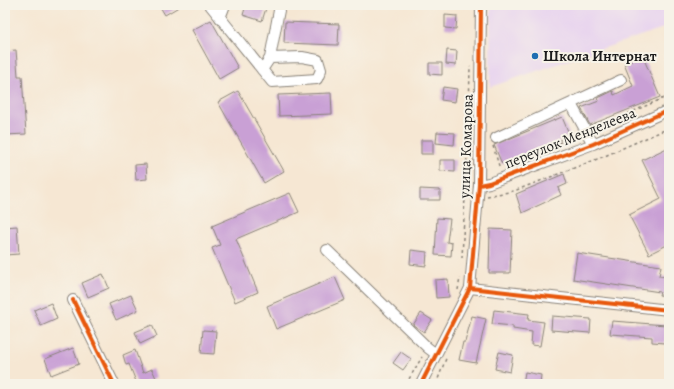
<svg xmlns="http://www.w3.org/2000/svg" width="674" height="389" viewBox="0 0 674 389" font-family="Alegreya,serif">
  <style>
    .built { fill: #e7d2ef }
    .building { fill: #c9a0d5 }
    .lines { fill: none; stroke-linecap: round; stroke-linejoin: round }
    .minor-casing { stroke: #898278; stroke-width: 12 }
    .path { stroke: #898278; stroke-width: 1.5; stroke-dasharray: 3 3; stroke-linecap: butt }
    .minor { stroke: #fff; stroke-width: 10 }
    .cycleway-casing { stroke: #f7f3e8; stroke-width: 6 }
    .cycleway { stroke: #e8590c; stroke-width: 4 }
    .poi-dot { fill: #1f6fb2; stroke: #f7f3e8; stroke-width: 1.5 }
    .labels { text-anchor: middle; stroke-width: 4; stroke-linejoin: round; paint-order: stroke }
    .poi-label { font-size: 15px; font-weight: bold; fill: #1c1c1c; stroke: #f7f3e8; text-anchor: start }
    .street-label { font-size: 15px; fill: #1c1c1c; stroke: #f7f3e8 }
  </style>
  <rect width="100%" height="100%" fill="#f7f3e8"/>
  <filter id="ink" filterUnits="userSpaceOnUse"><feTurbulence type="fractalNoise" baseFrequency=".025" numOctaves="2"/><feDisplacementMap in="SourceGraphic" scale="8" xChannelSelector="R" yChannelSelector="G"/><feConvolveMatrix kernelMatrix="1 2 1 2 8 2 1 2 1" color-interpolation-filters="sRGB"/></filter>
  <filter id="wash" filterUnits="userSpaceOnUse"><feTurbulence type="fractalNoise" baseFrequency=".012" numOctaves="4" result="noise"/><feDisplacementMap in="SourceGraphic" scale="16" xChannelSelector="R" yChannelSelector="G"/><feGaussianBlur stdDeviation="0.9" result="paint"/><feColorMatrix in="noise" values="0 0 0 0 0 0 0 0 0 0 0 0 0 0 0 0 0 1.4 0 .05"/><feComposite in="paint" operator="in"/></filter>
  <g filter="url(#wash)">
    <rect width="100%" height="100%" fill="#f6e7d3"/>
    <path class="built" d="M491,5H669V26L490,87Z"/>
    <g id="blocks">
      <path class="building" d="M159,5H182L165,15Z
        M246,5H267L262,21L243,15Z
        M445,15L457,16L456,29L445,28Z
        M211,20L238,68L219,79L192,30Z
        M285,22L339,24L338,45L284,43Z
        M16,50L18,76H22L26,134L5,135V51Z
        M447,50L457,51L456,65L446,64Z
        M643,57L660,97L590,125L581,108L599,101L598,98L613,91L614,95L633,86L624,64Z
        M429,63H442V75L429,74Z
        M443,87L457,89L455,102L441,100Z
        M238,91L284,171L264,183L218,102Z
        M331,93L332,114L279,116L278,95Z
        M562,117L570,136L502,164L494,145Z
        M437,132L455,133L454,145L436,143Z
        M421,140H433V154H421Z
        M669,147V244L649,254L629,215L661,199L642,160Z
        M440,160H455V172L440,171Z
        M146,164L147,179L136,180L135,165Z
        M564,174L567,184L558,188L561,195L522,213L516,194Z
        M420,189L440,190V200H420Z
        M290,193L299,212L236,239L258,292L235,302L212,248L220,245L212,226Z
        M437,218L450,219L447,242L452,243L451,256L435,255Z
        M17,226L19,254L5,255V227Z
        M490,229L512,230L510,273H489Z
        M411,250L427,252L426,266L410,264Z
        M577,253L661,266L659,276L669,277V296L659,295L660,292L573,279Z
        M103,274L109,288L88,297L82,283Z
        M335,277L345,300L276,329L267,306Z
        M448,279L449,297L436,298L435,280Z
        M131,295L138,310L116,320L109,304Z
        M51,303L57,319L41,326L34,310Z
        M494,310L529,314L528,320L544,322L540,346L531,345L532,332L513,329V326L492,324Z
        M421,313L432,320L424,332L413,325Z
        M472,316L486,319L476,363L459,360L463,342H465Z
        M552,316L591,319L590,333L551,330Z
        M612,321L666,325L665,343L652,342V337L610,334Z
        M152,325L157,336L140,344L135,332Z
        M203,330L216,331L214,354L201,353Z
        M73,348L79,364L51,375L45,359Z
        M135,350L143,373L152,369L156,378L141,384H137L129,364L126,365L123,355Z
        M401,352L411,359L403,370L393,363Z
        M499,352L513,355L510,372L495,369Z
        M525,372L541,375L540,384H523Z"/>
    </g>
  </g>
  <g filter="url(#ink)">
    <use href="#blocks" fill-opacity="0" stroke="#898278" stroke-width="1"/>
    <g class="lines">
      <defs>
        <path id="minor" d="M210,5L272,82L317,79L321,70L318,60L302,57L270,58L262,70
          M220,18L225,5
          M270,58L280,5
          M571,104L593,144
          M496,138L621,80
          M479,185L489,183L593,144L669,110
          M327,250L428,348L436,354
          M470,288L669,310
          M73,300L114,384
          M421,384L470,288L479,185L481,5"/>
      </defs>
      <use href="#minor" class="minor-casing"/>
      <path class="path" d="M595,128L666,97L667,100
        M493,146L500,169
        M520,160L577,135
        M487,196L514,191L600,158L669,128
        M462,258L469,114L470,66
        M458,290L460,278
        M406,384L422,357
        M436,384L447,356"/>
      <use href="#minor" class="minor"/>
      <defs>
        <path id="cycleway" d="M479,185L489,183L593,144L669,110
          M470,288L669,310
          M73,300L114,384
          M421,384L470,288L479,185L481,5"/>
      </defs>
      <use href="#cycleway" class="cycleway-casing"/>
      <use href="#cycleway" class="cycleway"/>
    </g>
  </g>
  <circle class="poi-dot" cx="535" cy="56" r="4"/>
  <g class="labels">
    <g class="poi-label">
      <text x="543" y="61">Школа Интернат</text>
    </g>
    <g class="street-label">
      <text transform="translate(570 138) rotate(-22)" y="5">переулок Менделеева</text>
      <text transform="translate(466 146) rotate(-88)" y="5">улица Комарова</text>
    </g>
  </g>
  <rect width="674" height="389" fill="none" stroke="#f7f3e8" stroke-width="20"/>
</svg>
